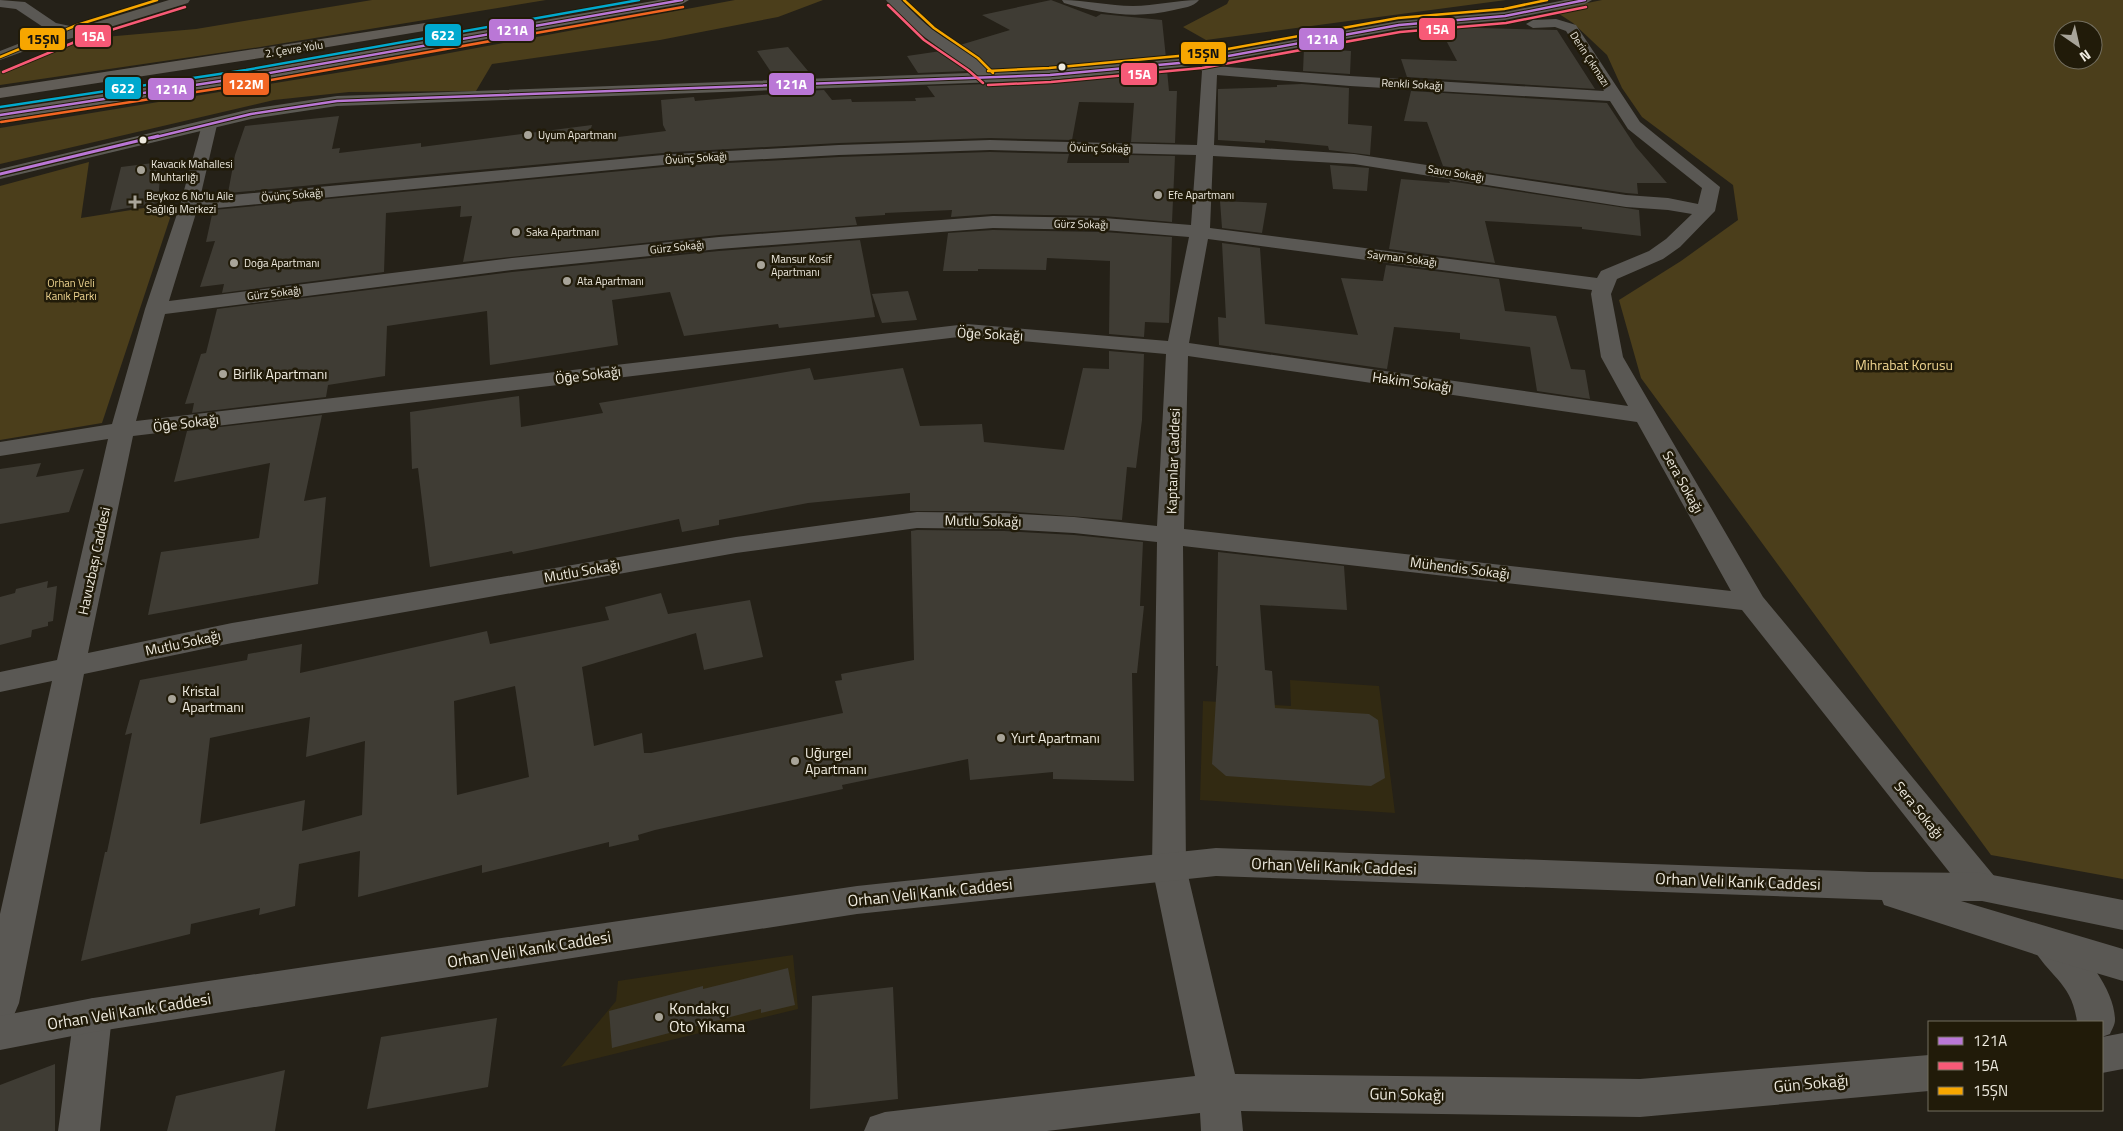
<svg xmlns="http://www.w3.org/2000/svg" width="2123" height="1131" viewBox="0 0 2123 1131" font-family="'Titillium Web',sans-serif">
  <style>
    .built { fill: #322a12 }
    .green { fill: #4b3e1b; fill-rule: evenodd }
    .building { fill: #3f3c34; fill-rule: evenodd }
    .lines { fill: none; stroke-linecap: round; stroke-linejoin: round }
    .minor { fill: #5a5854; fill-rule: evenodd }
    .tertiary { fill: #5a5854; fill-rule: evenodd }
    .secondary { fill: #5c5a54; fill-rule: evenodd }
    .primary { fill: #5b5852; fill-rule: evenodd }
    .motorway { fill: #615d57; fill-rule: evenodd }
    .bus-1-far1-casing { stroke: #211b09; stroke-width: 4.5 }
    .bus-1-casing { stroke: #211b09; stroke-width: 5.5 }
    .bus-2-casing { stroke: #211b09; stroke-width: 4.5 }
    .bus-3-casing { stroke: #211b09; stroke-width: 4.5 }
    .bus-4-casing { stroke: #211b09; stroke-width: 4.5 }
    .bus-5-casing { stroke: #211b09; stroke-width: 4.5 }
    .bus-1-far1 { stroke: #ba77d6; stroke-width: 2.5 }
    .bus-1 { stroke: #ba77d6; stroke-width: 3 }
    .bus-2 { stroke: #f75a77; stroke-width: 2.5 }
    .bus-3 { stroke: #f7a600; stroke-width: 2.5 }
    .bus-4 { stroke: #f26522; stroke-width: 2.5 }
    .bus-5 { stroke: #00a9ce; stroke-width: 2.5 }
    .bus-dot { fill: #eeeadf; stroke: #211b09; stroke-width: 2 }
    .poi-dot { fill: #a8a499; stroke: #211b09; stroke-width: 2 }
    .labels { text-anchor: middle; stroke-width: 5; stroke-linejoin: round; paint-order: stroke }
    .far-street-label { font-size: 11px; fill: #eeeadf; stroke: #211b09 }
    .far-poi-label { font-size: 11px; fill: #eeeadf; stroke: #211b09; text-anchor: start }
    .far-park-label { font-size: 11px; fill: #eed490; stroke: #211b09 }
    .street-label { font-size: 14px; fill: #eeeadf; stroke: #211b09 }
    .park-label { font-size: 14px; fill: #eed490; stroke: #211b09 }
    .poi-label { font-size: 14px; fill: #eeeadf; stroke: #211b09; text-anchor: start }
    .near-street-label { font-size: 16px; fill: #eeeadf; stroke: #211b09 }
    .near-poi-label { font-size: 16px; fill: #eeeadf; stroke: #211b09; text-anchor: start }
    .line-badge { stroke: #211b09; stroke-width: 2 }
    .badge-label { font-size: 14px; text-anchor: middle; font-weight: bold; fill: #fff }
    .pale-badge-label { font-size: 14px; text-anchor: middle; font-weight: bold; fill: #111 }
  </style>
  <rect width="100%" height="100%" fill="#252118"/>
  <path class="built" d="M1290,680L1379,686L1395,813L1200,800L1203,701L1291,706Z
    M793,955L798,1009L561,1067L616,1001L618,981Z"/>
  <path class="green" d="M372,0H546L260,47L0,85V71L82,39L196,29Z
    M735,0H823L778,17L660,40L492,64L476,91L349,92L274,100L0,164V128L385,65Z
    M1229,0H1506L1206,40L1183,27L1227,4Z
    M1602,0H2123V879L1991,855L1641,378L1619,300L1681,261L1738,220L1733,185L1642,117L1622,88L1607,55L1573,23L1553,10ZM2063,30H2093V60H2063Z
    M89,162L81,218L175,203L102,423L0,440V186Z"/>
  <path class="building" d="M1051,0L1096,17L1101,14L1162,20L1166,58L1050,68L992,70L960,45L1010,30L982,15Z
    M1439,27L1557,30L1595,89L1407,77L1401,59L1457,61Z
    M788,47L813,77L775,78L757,51Z
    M1304,48L1351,51L1350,74L1303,71Z
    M941,51L968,71L918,73L907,56Z
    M1167,70L1169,91H1177L1175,143L1131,142L1134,103L1079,102L1072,140L990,138L839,143L674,152L228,193L235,155L245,126L339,116L332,149L340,148L339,153L421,143V147L592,125L587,141L666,131L663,125L661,100L694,97L695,101L785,93L784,92L824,90L832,100L851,99L852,102L916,101L915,98L935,97L927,86L1050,82Z
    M1302,84L1349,88L1348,124L1372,126L1370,155L1329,150L1328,146L1265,140V143L1218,140V89L1277,87V85Z
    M1411,91L1607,103L1636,147L1667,183H1637L1638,194L1626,193L1443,166L1427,122L1404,121Z
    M990,152L1069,154L1067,163H1129V155L1175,156L1172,222L1104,216L993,214L951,217L952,210L885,213V215L855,217L857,225L719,235L463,262L472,216L460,217L461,206L386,213L384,272L222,293L224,284L200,287L215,241L206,242L213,210L674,166L839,157Z
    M161,162L158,203L110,211L121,167Z
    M1330,165L1369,168L1367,191L1333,189Z
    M1401,179L1450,183L1449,181L1639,210L1641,236L1582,229V227L1485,221L1495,263L1389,249Z
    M1220,201L1267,203L1262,233L1222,228Z
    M993,230L1104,232L1172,237L1169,323L1145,322L1144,337L1109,334L1110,261L1047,258L1046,270L978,269V271H943L948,233Z
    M860,240L875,317L779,328L778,324L684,336L670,292L612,300L618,345L490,365L487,311L387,326L385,376L328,385L326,397L192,413L194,403L185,404L201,354L206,353L217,309L512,272L719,251Z
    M1222,243L1260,248L1265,324L1358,335L1341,278L1383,281L1386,265L1499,279L1505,311L1556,316L1571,369L1585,370L1590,399L1537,391L1530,347L1460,339V333L1394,327L1387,369L1219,345L1218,317L1226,318Z
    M908,291L917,320L882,323L872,294Z
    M1109,351L1144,354L1142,420L1136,468L1127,467L1122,520L1004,511H910V493L808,503L719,520V525L682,532L679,519L513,554L512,551L430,567L418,468L412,469L410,412L519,396L521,427L603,413L599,403L810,368L814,380L903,368L920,426L982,424L984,442L1064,450L1083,368L1109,369Z
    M322,415L304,501L326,497L318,584L148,615L161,552L259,538L270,463L174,482L187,431Z
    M41,463L36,477L84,469L69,512L0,524V469Z
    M917,530L1004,531L1074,535L1143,542L1140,606H1144L1137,673H1132L1134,781L1053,779V772L970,780L968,759L842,785L843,789L655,830L638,835L639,840L609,847V842L482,873V865L358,897L360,851L299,864L295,906L259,915L260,908L191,924L190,934L81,961L105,852H107L132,733L125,735L140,680L247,660L248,654L302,644L300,673L487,631L490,644L609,620L605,607L661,593L668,614L750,600L763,657L704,670L696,633L582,667L594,746L642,733L644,753H651L843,713L835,681L842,680L841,674L914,660L911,531ZM515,686L529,777L457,795L454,701ZM310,717L306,757L365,741L362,815L302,831L305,800L200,824L210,738Z
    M1218,552L1344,566L1347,610L1260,605L1265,670L1272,671L1275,708L1369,714L1378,720L1385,778L1371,786L1226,776L1212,764L1218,666H1216Z
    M48,581L47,588L57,586L53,621L48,622V626L32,630L31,637L0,645V597L15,593L16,589Z
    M788,968L795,1005L761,1013V1009L612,1048L609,1011L703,986V989Z
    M893,987L898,1099L810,1109L812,996Z
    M497,1018L488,1087L367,1109L381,1037Z
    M55,1064V1131H0V1085Z
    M285,1070L275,1131H167L176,1096Z"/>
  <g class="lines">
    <path class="minor" d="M0,0L25,2L56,23L84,29L86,32L84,35L79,36L46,29L16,9L0,7Z
      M1062,0C1086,0 1109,6 1133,6C1155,6 1176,0 1199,0C1194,7 1182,8 1174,10C1138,19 1100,14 1064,3Z
      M1556,19L1576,25L1640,122L1720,187L1715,211L1680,247L1663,259L1617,279L1611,294L1623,357L1763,597L1995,877L2000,887L1995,897L1982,901L1969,897L1742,610L1183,546L1186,867L1235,1074L1640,1079L1929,1055V1091L1640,1117L1241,1111L1243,1131H1201L1200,1113L1047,1131H864L870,1117L885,1112L1195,1076L1152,867L1157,542L1074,533L1004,529L917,528L736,553L232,643L84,674L19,1003L14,1015L0,1019V914L52,681L0,692V672L57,660L108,439L0,456V442L112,424L145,309L180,205L203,121H215L217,125L200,198L674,154L839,145L990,140L1197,145L1202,71L1194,61L1196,58C1205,56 1208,60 1214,66L1350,76L1604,91L1566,31L1555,27L1533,28L1526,24L1533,20ZM1217,75L1350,86L1610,101L1628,129L1702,188L1698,204L1668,198L1626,195L1354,154L1214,145ZM990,150L1196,155L1191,225L1104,218L993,216L719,237L512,258L169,301L197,210L674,164L839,155ZM1213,156L1354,164L1626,207L1668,210L1692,214L1666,239L1649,251L1601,271L1597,278L1210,228ZM993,228L1104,230L1189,237L1168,341L967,324L136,421L165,314L512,270L719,249ZM1208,239L1592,290L1591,294L1601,357L1628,406L1189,343ZM967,336L1166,354L1157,526L1074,517L1004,513L917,512L736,537L232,623L88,653L133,436ZM1188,356L1637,422L1731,591L1184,529Z
      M2049,929C2054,930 2060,931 2063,935C2085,952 2115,991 2115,1020C2115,1025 2112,1029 2110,1034L2102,1037V1022H2077C2072,981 2047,976 2031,944L2036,933Z
      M93,998L107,1003L112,1015L100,1131H58L74,1015L79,1003Z
      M2123,1033V1069L2102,1073V1037Z"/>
    <path class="tertiary" d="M886,0H901C912,11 923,23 936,32C955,46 982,58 996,78L993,81H983C952,53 911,34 886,0Z
      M1216,848L1869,872L1982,873L2123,900V930L1982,901H1961L2123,949V981L2049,959L1884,905L1882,900L1216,876L857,914L93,1032L0,1050V1016L93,998L857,886Z"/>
    <path class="secondary" d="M1565,0H1592L1585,4L1505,20L1399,29L1201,65L1050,80L337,106L251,119L0,179V169L251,109L337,96L1050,70L1201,57L1399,21L1505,12Z"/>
    <path class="primary" d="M169,0H190L188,3L84,35L33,48L0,60V51L23,42L74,29Z"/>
    <path class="motorway" d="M659,0H689L682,4L247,82L0,120V110L247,72Z
      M425,23L430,24L432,27L430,30L280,55L0,98V88Z"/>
    <defs>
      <path id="bus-1-far1" d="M0,115L247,77L682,0
        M152,138L251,114L337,101L1050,75L1201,61L1399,25L1505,16L1585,0"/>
      <path id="bus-1" d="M0,174L158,136"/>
      <path id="bus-2" d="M888,5L924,40L968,70L983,83
        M3,72L82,39L185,7
        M988,85L1051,82L1202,68L1400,32L1506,23L1586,7"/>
      <path id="bus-3" d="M904,0L934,28L978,58L993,73
        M0,57L77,25L157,0
        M988,71L1049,68L1200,54L1398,18L1504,9L1547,0"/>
      <path id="bus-4" d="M1,122L248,84L683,7"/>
      <path id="bus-5" d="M0,107L246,70L639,0"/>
    </defs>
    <use href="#bus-1-far1" class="bus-1-far1-casing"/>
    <use href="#bus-1" class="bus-1-casing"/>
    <use href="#bus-2" class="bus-2-casing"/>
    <use href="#bus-3" class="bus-3-casing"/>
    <use href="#bus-4" class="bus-4-casing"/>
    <use href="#bus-5" class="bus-5-casing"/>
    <use href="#bus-1-far1" class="bus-1-far1"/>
    <use href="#bus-1" class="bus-1"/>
    <use href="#bus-2" class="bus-2"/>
    <use href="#bus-3" class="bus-3"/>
    <use href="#bus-4" class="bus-4"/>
    <use href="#bus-5" class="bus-5"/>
  </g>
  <g class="bus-dot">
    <circle cx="1062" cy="67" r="4.5"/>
    <circle cx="143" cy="140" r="4.5"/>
  </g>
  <g class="poi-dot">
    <circle cx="528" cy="135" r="5"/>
    <circle cx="141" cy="170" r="5"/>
    <circle cx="1158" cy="195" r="5"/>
    <path d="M132.5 194.5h5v5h5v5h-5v5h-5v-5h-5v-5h5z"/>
    <circle cx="516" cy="232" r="5"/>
    <circle cx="234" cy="263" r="5"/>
    <circle cx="761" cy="265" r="5"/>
    <circle cx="567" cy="281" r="5"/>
    <circle cx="223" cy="374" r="5"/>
    <circle cx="172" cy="699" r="5"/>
    <circle cx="1001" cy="738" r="5"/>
    <circle cx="795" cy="761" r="5"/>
    <circle cx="659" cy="1017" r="5"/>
  </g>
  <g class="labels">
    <g class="far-street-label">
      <text transform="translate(294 49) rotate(-9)" y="4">2. Çevre Yolu</text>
      <text transform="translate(1590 59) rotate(57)" y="4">Derin Çıkmazı</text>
      <text transform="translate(1412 84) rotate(3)" y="4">Renkli Sokağı</text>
      <text transform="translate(1100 148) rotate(1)" y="4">Övünç Sokağı</text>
      <text transform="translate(696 158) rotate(-4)" y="4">Övünç Sokağı</text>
      <text transform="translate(1456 173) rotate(9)" y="4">Savcı Sokağı</text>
      <text transform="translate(292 195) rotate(-5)" y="4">Övünç Sokağı</text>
      <text transform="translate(1081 224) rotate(1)" y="4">Gürz Sokağı</text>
      <text transform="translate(677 247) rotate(-6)" y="4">Gürz Sokağı</text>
      <text transform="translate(1402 258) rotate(7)" y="4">Sayman Sokağı</text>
      <text transform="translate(274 293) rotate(-7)" y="4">Gürz Sokağı</text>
    </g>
    <g class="far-poi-label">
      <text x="538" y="139">Uyum Apartmanı</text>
      <text x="151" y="168">Kavacık Mahallesi<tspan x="151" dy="13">Muhtarlığı</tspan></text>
      <text x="1168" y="199">Efe Apartmanı</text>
      <text x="146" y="200">Beykoz 6 No'lu Aile<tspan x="146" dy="13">Saḡlıḡı Merkezi</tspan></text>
      <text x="526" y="236">Saka Apartmanı</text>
      <text x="771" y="263">Mansur Kosif<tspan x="771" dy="13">Apartmanı</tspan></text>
      <text x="244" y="267">Doḡa Apartmanı</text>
      <text x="577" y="285">Ata Apartmanı</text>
    </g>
    <g class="far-park-label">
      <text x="71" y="287">Orhan Veli<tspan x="71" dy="13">Kanık Parkı</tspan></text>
    </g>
    <g class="street-label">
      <text transform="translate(990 334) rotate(3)" y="5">Öḡe Sokağı</text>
      <text transform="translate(588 375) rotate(-7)" y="5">Öḡe Sokağı</text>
      <text transform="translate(1412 382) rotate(8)" y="5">Hakim Sokağı</text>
      <text transform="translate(186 423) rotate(-7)" y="5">Öḡe Sokağı</text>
      <text transform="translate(1173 461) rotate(-88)" y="5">Kaptanlar Caddesi</text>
      <text transform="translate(1683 482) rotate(61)" y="5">Sera Sokağı</text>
      <text transform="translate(983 521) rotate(1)" y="5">Mutlu Sokağı</text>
      <text transform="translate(94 561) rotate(-78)" y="5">Havuzbaşı Caddesi</text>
      <text transform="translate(1460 568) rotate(7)" y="5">Mühendis Sokağı</text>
      <text transform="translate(582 571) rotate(-10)" y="5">Mutlu Sokağı</text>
      <text transform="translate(183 643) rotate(-12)" y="5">Mutlu Sokağı</text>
      <text transform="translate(1919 810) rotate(51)" y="5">Sera Sokağı</text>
    </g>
    <g class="park-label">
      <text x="1904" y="370">Mihrabat Korusu</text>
    </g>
    <g class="poi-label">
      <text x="233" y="379">Birlik Apartmanı</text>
      <text x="182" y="696">Kristal<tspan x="182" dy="16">Apartmanı</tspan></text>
      <text x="1011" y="743">Yurt Apartmanı</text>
      <text x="805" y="758">Uḡurgel<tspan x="805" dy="16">Apartmanı</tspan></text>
    </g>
    <g class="near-street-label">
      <text transform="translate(1334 866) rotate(2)" y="6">Orhan Veli Kanık Caddesi</text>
      <text transform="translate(1738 881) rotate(2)" y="6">Orhan Veli Kanık Caddesi</text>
      <text transform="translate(930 892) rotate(-6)" y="6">Orhan Veli Kanık Caddesi</text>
      <text transform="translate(529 949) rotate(-9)" y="6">Orhan Veli Kanık Caddesi</text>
      <text transform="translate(129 1011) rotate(-9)" y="6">Orhan Veli Kanık Caddesi</text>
      <text transform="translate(1811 1083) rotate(-5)" y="6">Gün Sokağı</text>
      <text transform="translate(1407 1094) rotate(1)" y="6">Gün Sokağı</text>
    </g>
    <g class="near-poi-label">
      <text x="669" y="1014">Kondakçı<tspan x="669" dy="18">Oto Yıkama</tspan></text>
    </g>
  </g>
  <g class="line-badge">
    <rect x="1418" y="17" width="38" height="24" rx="5" fill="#f75a77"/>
    <rect x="488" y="18" width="47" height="24" rx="5" fill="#ba77d6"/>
    <rect x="424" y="23" width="38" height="24" rx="5" fill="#00a9ce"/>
    <rect x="74" y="24" width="38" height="24" rx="5" fill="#f75a77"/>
    <rect x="1298" y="27" width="47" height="24" rx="5" fill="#ba77d6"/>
    <rect x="19" y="27" width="47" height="24" rx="5" fill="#f7a600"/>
    <rect x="1180" y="41" width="47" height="24" rx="5" fill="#f7a600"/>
    <rect x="1120" y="62" width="38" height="24" rx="5" fill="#f75a77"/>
    <rect x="222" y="72" width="48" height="24" rx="5" fill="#f26522"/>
    <rect x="768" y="72" width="47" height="24" rx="5" fill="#ba77d6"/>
    <rect x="104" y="76" width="38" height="24" rx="5" fill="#00a9ce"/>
    <rect x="147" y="77" width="48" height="24" rx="5" fill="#ba77d6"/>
  </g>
  <g class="badge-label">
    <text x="1437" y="34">15A</text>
    <text x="512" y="35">121A</text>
    <text x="443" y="40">622</text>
    <text x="93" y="41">15A</text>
    <text x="1322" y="44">121A</text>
    <text x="1139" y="79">15A</text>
    <text x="246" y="89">122M</text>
    <text x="791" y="89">121A</text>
    <text x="123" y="93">622</text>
    <text x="171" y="94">121A</text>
  </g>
  <g class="pale-badge-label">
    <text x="43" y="44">15ŞN</text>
    <text x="1203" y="58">15ŞN</text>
  </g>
  <rect x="1928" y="1021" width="175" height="90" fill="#211b09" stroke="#736e5f"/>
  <rect x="1938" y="1037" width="25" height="8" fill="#ba77d6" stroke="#736e5f"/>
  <text x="1973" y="1046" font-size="15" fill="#eeeadf">121A</text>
  <rect x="1938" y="1062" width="25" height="8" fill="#f75a77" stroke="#736e5f"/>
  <text x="1973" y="1071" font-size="15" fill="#eeeadf">15A</text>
  <rect x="1938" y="1087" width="25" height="8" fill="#f7a600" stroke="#736e5f"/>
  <text x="1973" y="1096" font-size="15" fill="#eeeadf">15ŞN</text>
  <g transform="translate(2078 45) rotate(146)"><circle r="24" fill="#211b09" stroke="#736e5f"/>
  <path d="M0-4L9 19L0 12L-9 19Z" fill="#a8a499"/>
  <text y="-8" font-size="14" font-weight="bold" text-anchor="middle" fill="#eeeadf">N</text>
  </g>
</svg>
